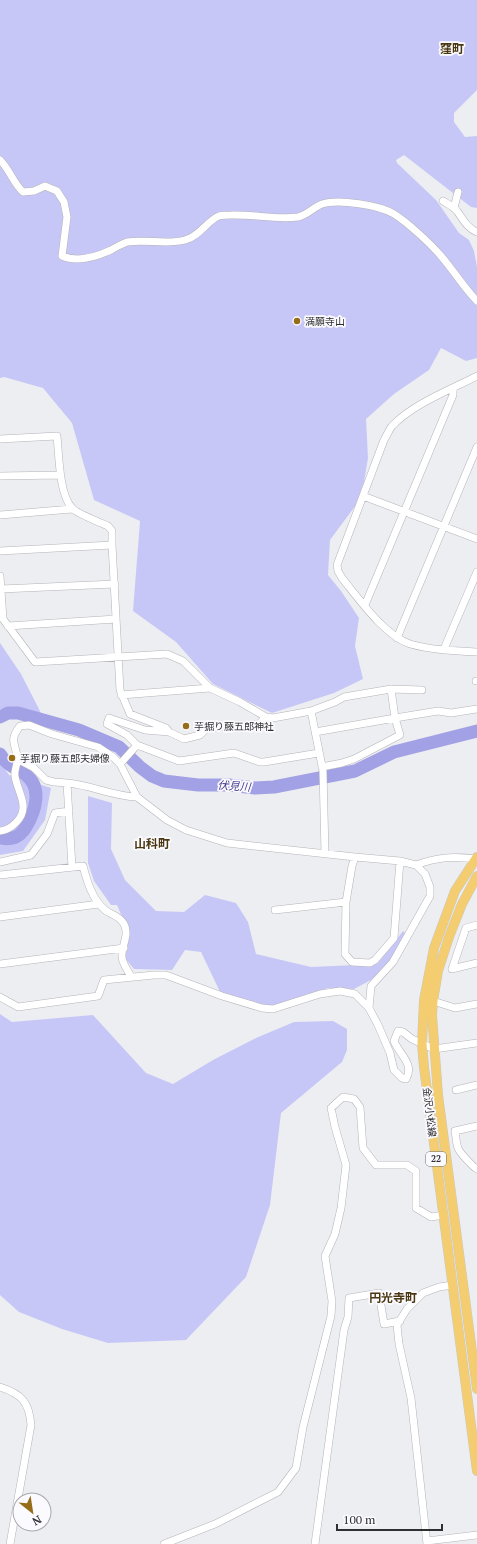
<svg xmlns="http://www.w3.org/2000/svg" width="477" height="1544" viewBox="0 0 477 1544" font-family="'PT Serif','Noto Sans JP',serif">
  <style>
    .green { fill: #c7c7f7 }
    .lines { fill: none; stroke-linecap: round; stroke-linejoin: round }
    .river { stroke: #a3a1e5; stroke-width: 13 }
    .minor-casing { stroke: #b4b4b9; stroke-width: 8 }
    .major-casing { stroke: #c9c9c9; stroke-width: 10 }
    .minor { stroke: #fff; stroke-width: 7 }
    .major { stroke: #f4cd71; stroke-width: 9 }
    .poi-dot { fill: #966d18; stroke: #fbfbff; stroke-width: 1.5 }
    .labels { text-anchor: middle; stroke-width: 3.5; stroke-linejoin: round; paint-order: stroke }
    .shield { fill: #fbfbff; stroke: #6c6c6f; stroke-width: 1 }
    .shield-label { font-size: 9px; font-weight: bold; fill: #2f2f31 }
    .poi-label { font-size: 10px; fill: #2f2f31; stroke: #fbfbff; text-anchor: start }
    .street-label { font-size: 10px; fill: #2f2f31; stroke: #fbfbff }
    .water-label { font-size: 11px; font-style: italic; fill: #4a4090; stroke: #fbfbff }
    .quarter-label { font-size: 12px; font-weight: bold; fill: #4b3812; stroke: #fbfbff }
  </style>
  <rect width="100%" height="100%" fill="#edeef2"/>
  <path class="green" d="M0,0H477V90L454,113V122L465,137L477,136V208L471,207L404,155L396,160L397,163L436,200L459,233L469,240L474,251L477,267V358L466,361L441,348L429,370L394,394L366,419L368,458L364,482L356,505L330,540L328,575L341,591L359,618L355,646L363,679L334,693L272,713L213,684L176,642L133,611L140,521L94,500L72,423L43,388L4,377L0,378Z
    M0,643L21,674L41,713L0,709Z
    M0,762L9,775L51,788L45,820L23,851L0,855Z
    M88,796L112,803L111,849L125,880L156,911L184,912L205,895L236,903L248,922L256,954L311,967L377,964L403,931L406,934L391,961L371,980L354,989L328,988L273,1007L221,994L201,952L185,950L172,970L134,969L124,957L129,933L117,905H111L94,881L88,863Z
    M0,1014L12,1022L93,1015L146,1073L173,1084L213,1060L256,1038L294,1022L333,1021L347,1029V1050L342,1062L281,1113L270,1205L246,1277L186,1340L108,1343L62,1329L19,1312L0,1295Z"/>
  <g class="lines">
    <path class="river" d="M0,717L8,713H18L79,730L119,747L140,767L152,776L164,781L198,785H229L255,788L274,787L355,771L394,752L477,731
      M0,754C8,767 15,767 26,775C43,788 35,812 26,827C19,838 12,840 0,838"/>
    <defs>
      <path id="minor" d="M0,160C10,170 13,183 23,192L34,191L45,186L57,191L64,202L67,217L62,256C78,263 96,257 111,250C116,247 122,244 127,242C147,239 167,245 185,240C199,237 209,219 219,216C223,215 228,215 231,215C253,214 276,220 298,217C307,215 314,207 322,204C339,199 379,205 394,214C407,222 431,244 441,256C454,271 464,288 477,301
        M443,201C448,204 453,206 457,211C463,219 467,228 477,232
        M454,208L458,192
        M477,376C450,390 413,404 392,426C389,430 387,435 384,440L337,565L338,571L342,578C359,599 384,635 410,644C431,650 455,651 477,652
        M0,439L57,436C59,455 59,494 72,508C76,513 101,523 108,526L112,531V545L120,690L130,714L166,728L169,732L184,739L200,735L207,728L259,724L266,717L273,718L311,711L335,702L344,697L391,689
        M0,476L60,475
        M363,496L477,539
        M0,515L72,509
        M0,551L112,545
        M0,576L3,619L35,662L167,654L183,661L210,688L240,702L266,717
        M1,589L115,584
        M365,605L453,395V388
        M8,626L116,619
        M397,638L477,447
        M444,649L477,572
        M476,681H477
        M121,695L210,688
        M311,711L323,771L325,853
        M169,732L145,730L109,718L107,724L127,735L137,745L120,764L137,797L167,820L186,830L227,843L355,857L400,861L416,865L425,874L430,887V896L393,962L371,986L369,1008
        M315,732L395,718L391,689L422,690
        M137,745L179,761L234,753L260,762H264L319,753
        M17,759L34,768L46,780L54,782L67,783
        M322,767L342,763L354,759L400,735L395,718L438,711L451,713L477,709
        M0,831C11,830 24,818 23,806C23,797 16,785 15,776C14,771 17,766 17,761C18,744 7,743 20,726L29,725L52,734L98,747L113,757L120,764
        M355,857L352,866L346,902L345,954L352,962L370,963L375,960L394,938L400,861
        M0,862L31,855L47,834L55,813L69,811
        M416,865C438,857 453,856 477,859
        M72,867L67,783C91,785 112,796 137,797
        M0,875L83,866C87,881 92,899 105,910C111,915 119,915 124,924C130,935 121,946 122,957C122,963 129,972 131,977
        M275,910L346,902
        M0,917L99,904
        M0,964L124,948
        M452,969L466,928L477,925
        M452,969L477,963
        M0,997L18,1007L98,996L104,980L154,975H166L222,996L262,1008L273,1009L320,994L340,991L355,994L369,1008L378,1025L390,1053L394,1070L402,1078L406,1079C415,1064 399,1054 394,1041L398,1031L403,1032L412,1039L434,1049L477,1043
        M433,1001L455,1008L477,1004
        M456,1090L477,1085
        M477,1126L455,1131C456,1136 456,1143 458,1148C459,1152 473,1167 477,1169
        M0,1387C22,1394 29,1402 31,1425L10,1544
        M427,1541L477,1535
        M164,1544L215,1524L278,1492L296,1468L303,1427L331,1316L332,1301L325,1256L335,1234L341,1208L346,1165L335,1127L331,1108L343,1097L354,1099L360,1107L363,1148L376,1165H407L416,1171V1208L431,1217L444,1215
        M315,1544L344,1330L348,1317L349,1298L379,1293L384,1324L400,1321
        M427,1544L411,1398L399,1344L397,1325L407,1309L423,1293L439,1287L453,1285"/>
      <path id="major" d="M477,857L455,891L434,948L424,1000L422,1044L424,1067L477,1471
        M477,876L462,904L449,937L438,971L433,1001L432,1015L438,1095L477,1389"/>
    </defs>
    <use href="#minor" class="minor-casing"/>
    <use href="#major" class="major-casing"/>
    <use href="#minor" class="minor"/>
    <use href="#major" class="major"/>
  </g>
  <g class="poi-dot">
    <circle cx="297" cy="321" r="4"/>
    <circle cx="186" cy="726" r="4"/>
    <circle cx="12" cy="758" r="4"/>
  </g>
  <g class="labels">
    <rect class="shield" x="426" y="1152" width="20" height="14" rx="3"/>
    <g class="shield-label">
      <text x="436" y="1162">22</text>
    </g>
    <g class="poi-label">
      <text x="305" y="325">満願寺山</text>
      <text x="194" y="730">芋掘り藤五郎神社</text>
      <text x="20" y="762">芋掘り藤五郎夫婦像</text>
    </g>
    <g class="street-label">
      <text transform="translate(430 1112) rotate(83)" y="4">金沢小松線</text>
    </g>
    <g class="water-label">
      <text transform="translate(234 786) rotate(4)" y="4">伏見川</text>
    </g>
    <g class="quarter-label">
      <text x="452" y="53">窪町</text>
      <text x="152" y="848">山科町</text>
      <text x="393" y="1302">円光寺町</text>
    </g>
  </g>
  <g transform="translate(32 1512) rotate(150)"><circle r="19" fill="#fbfbff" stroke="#a9a9ad"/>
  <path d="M0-3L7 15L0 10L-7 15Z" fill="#966d18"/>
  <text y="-6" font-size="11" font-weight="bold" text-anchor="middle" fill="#2f2f31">N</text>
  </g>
  <path d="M337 1524v6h105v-6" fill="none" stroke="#2f2f31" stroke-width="2"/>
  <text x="343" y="1524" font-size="12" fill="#2f2f31" stroke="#fbfbff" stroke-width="3" paint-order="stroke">100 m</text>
</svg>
